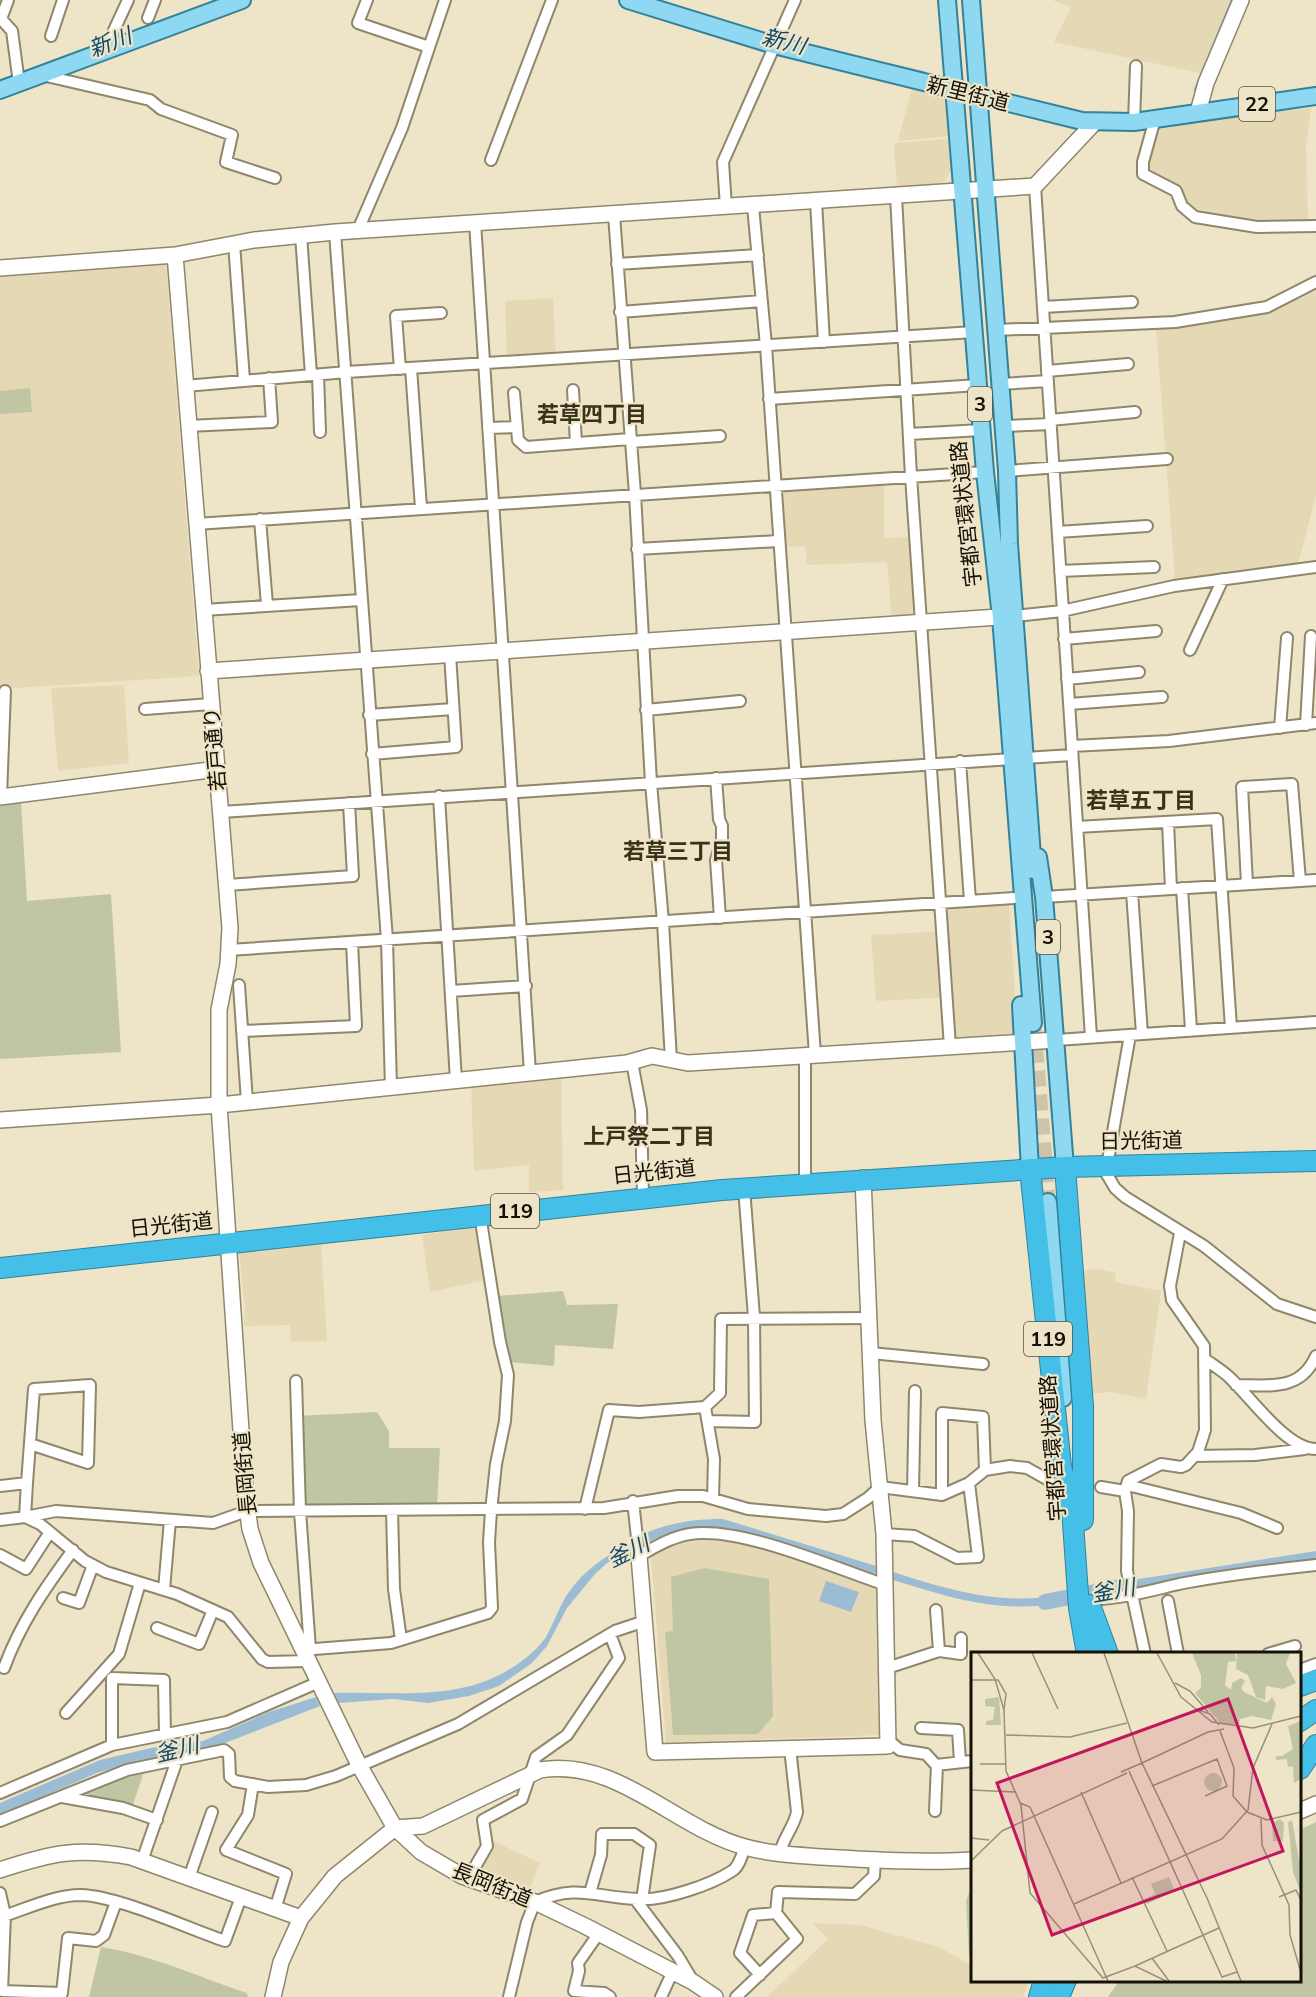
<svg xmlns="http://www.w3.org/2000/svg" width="1316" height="1997" viewBox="0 0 1316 1997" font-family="Mulish,'Noto Sans JP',sans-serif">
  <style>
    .built { fill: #e5d8b4 }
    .green { fill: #c0c6a4 }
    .water { fill: #9cbcd3 }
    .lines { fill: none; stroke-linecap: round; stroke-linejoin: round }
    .stream { stroke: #9cbcd3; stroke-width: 3 }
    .river { stroke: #9cbcd3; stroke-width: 16 }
    .primary-tunnel { stroke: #cdc4aa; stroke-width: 16; stroke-dasharray: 16 8; stroke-linecap: butt }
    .street-casing { stroke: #8f866c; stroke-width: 14 }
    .secondary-casing { stroke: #8f866c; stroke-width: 18 }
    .primary-casing { stroke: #338299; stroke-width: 20 }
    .highway-casing { stroke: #338299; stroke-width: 22 }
    .street { stroke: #fff; stroke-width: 10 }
    .secondary { stroke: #fff; stroke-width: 15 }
    .primary { stroke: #8ed9f1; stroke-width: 16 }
    .highway { stroke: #43bfe8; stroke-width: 20 }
    .labels { text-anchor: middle; stroke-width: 4.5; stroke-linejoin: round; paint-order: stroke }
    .shield { fill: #eee4c7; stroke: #555041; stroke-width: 1.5 }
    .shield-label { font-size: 20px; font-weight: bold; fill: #141107 }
    .street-label { font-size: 21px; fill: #141107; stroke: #eee4c7 }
    .water-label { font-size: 22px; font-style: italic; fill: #0f4867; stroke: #eee4c7 }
    .neighbourhood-label { font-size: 22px; font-weight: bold; fill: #393119; stroke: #eee4c7 }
    .inset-road { fill: none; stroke: #97907a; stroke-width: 1.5 }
    .view { fill: #c2185b; fill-opacity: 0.15; stroke: #c2185b; stroke-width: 3 }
    .inset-edge { fill: none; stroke: #141107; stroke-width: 3 }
  </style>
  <rect width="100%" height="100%" fill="#eee4c7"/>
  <path class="built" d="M1052,0H1230L1200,73L1054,42L1071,7Z
    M913,85L938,92L946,101L948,136L898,141Z
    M1311,108L1306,146L1308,220L1258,221L1197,212L1185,204L1180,188L1145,172L1157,130L1239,113L1253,114Z
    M949,139L951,171L941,185L897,189L894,143Z
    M166,263L199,676L0,689V277Z
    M1316,291V495L1298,564L1175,580L1156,327L1233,320L1278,307Z
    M553,298L556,358L507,361L505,301Z
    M884,484V538L913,537L917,618L892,619L887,562L807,565L805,546L785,547L784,489Z
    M124,685L129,763L58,771L51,688Z
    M1009,904L1018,1038L952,1042L950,997L876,1001L871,935L944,931L943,907Z
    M561,1077L563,1190L529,1192V1165L474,1171L471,1084Z
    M479,1225L486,1280L430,1292L422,1235Z
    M321,1241L327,1341L291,1342L290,1325L244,1326L245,1308L239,1252Z
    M1097,1269L1116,1273L1115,1282L1161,1291L1146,1399L1112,1392L1090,1394L1081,1271Z
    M711,1540L748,1544L880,1590L882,1735L666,1743L651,1557L681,1543Z
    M493,1841L540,1863L529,1890L479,1872Z
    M813,1923L860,1925L939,1947L972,1966V1980L1028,1982L1023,1997H767L828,1939Z"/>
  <path class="green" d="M30,388L32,412L0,414V391Z
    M21,802L27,901L111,894L121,1052L0,1059V805Z
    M563,1291L567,1305L618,1304L613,1349L555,1345L554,1366L508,1362L497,1296Z
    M377,1412L389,1431V1448H440L437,1505H297L298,1416Z
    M704,1568L769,1579L773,1716L758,1734L673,1735L665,1632L673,1631L671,1577Z
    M144,1771L132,1808L81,1798L83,1791Z
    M1316,1822V1997H1108L1119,1981L1300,1980V1830Z
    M972,1885V1955L969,1954L966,1901Z
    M101,1947C151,1955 199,1977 247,1993L248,1997H89Z"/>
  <path class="water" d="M723,1519L876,1566V1574L732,1529C699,1525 671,1529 642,1546L641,1535C668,1523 693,1519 723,1519Z
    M628,1544L629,1553L607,1563L595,1574L567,1608L547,1646L532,1663L499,1686L469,1696L428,1703L393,1699L339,1703L334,1693C400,1691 467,1704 523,1660C531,1654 540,1646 546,1637C553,1625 557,1612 564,1600C579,1574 602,1558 628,1544Z
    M1316,1551V1559L1235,1569L1135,1589L1133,1580Z
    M890,1571C949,1590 1003,1607 1065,1594L1066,1602C1000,1615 952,1598 890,1579Z
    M826,1581L859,1592L851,1612L819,1601Z
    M1125,1581L1127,1590L1101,1596L1099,1585Z
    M316,1697L320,1706L207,1750L127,1764L97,1773L0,1815V1803L100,1760L151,1748L203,1741L269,1712Z"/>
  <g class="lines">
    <path class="stream" d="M886,64L925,73
      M1195,90L1232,0"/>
    <path class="river" d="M1045,1602L1120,1587"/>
    <path class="primary-tunnel" d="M1033,1023L1048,1202"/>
    <defs>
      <path id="street" d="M8,0L1,19L12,31L19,83
        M367,0L358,23L429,47
        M148,18L155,0
        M51,36L63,0
        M104,52L128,0
        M42,75L150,100L161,109L232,135L226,162L275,178
        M1155,119L1143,162V174L1176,191L1182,206L1195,217L1257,227L1316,226
        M1134,122L1136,66
        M491,160L552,0
        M1035,186L1091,1037
        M896,196L911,476L950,1047
        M816,201L824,342
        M753,206L766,346L815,1055
        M726,207L723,162L795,0
        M614,215L635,494L651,783L663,922L671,1060
        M475,222L530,1073
        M358,230L402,128L445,0
        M335,232L387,940L391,1088
        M301,235L311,375
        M234,243L244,380
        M617,264L758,255
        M1043,307L1132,302
        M620,312L762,301
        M997,330L1175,322L1267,307L1316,282
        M411,368L421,508
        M400,369L396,316L441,313
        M1047,371L1128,364
        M318,375L320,432
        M1001,384L1048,381
        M185,386L347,372L974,332
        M573,390L576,443
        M514,393L518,440L526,447L630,439
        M769,399L978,385
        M1050,420L1135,412
        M188,426L272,422L269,378
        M1004,426L1051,424
        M488,428L517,427
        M909,434L982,430
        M631,442L720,436
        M1007,471L1167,459
        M260,519L267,605
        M196,524L985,472
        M1058,532L1147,526
        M637,549L778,541
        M1060,571L1154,567
        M203,610L361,600
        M1015,616L1062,611L1174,586L1316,567
        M1064,639L1156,631
        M1190,650L1223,579
        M1067,679L1139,672
        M1069,704L1162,697
        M145,709L211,704
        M646,710L740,701
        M369,715L453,709
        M1306,725L1311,636
        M1280,728L1287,638
        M1072,746L1169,741L1316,723
        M372,754L456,747L450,654
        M1025,758L1072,755
        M960,761L970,901
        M716,778L719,819L722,826V840L716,860L720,918
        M1,796L5,691
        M439,796L456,1081
        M221,812L1012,759
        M1168,822L1171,889
        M1077,827L1217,819L1231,1028
        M1247,884L1242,787L1292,784L1300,881
        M227,885L353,876L349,803
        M1182,888L1191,1030
        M1132,892L1142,1034
        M1044,897L1316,880
        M229,950L1014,898
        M239,985L247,1102
        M451,991L526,986
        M242,1031L356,1026L352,942
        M1057,1040L1316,1022
        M805,1056V1183
        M632,1062L641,1110L643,1197
        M1102,1166L1115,1188L1125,1197L1204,1246L1277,1304L1316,1317
        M1107,1166L1130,1035
        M871,1353L983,1364
        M1205,1359C1213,1365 1221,1370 1228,1376C1250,1396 1286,1449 1316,1449
        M296,1381L300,1511L310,1649
        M1236,1385C1269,1385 1300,1392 1316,1356
        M705,1407L720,1393L721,1319L869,1318
        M709,1421L755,1422L754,1317L744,1188
        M1194,1456L1255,1455L1305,1449
        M27,1483L34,1389L90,1385L88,1463L30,1444
        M1127,1485L1241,1513L1277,1528
        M0,1486L27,1483L25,1517L56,1511L213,1523L247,1511L604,1508L678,1496H703L748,1509L826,1516L843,1514L868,1498L880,1487L942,1495L969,1483L985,1470L1010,1466L1027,1468L1050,1481
        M1101,1487L1125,1491L1128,1481L1161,1464L1181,1467L1186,1465L1198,1452L1205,1430L1204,1346L1172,1300L1170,1286L1180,1233
        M913,1491L915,1391
        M1125,1491L1128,1511L1127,1571L1145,1654
        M942,1495V1413L983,1417L985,1470
        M633,1501L639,1556C655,1547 671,1537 690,1534C741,1526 834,1568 886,1585
        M585,1509L609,1410L639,1412L705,1407L714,1459L713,1498
        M392,1510L394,1589L401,1640
        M0,1520L25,1517L40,1524L85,1561L106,1572L177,1594L228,1617L262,1659L268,1662L308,1661
        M884,1534L914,1536L957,1558L978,1557L969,1483
        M0,1555L26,1569L50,1532
        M164,1590L170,1520
        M63,1598L79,1603L93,1565
        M1102,1599C1129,1597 1153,1590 1179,1584C1224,1575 1270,1570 1316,1565
        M1168,1601L1178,1654
        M936,1610L939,1651
        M157,1628L199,1644L213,1610
        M302,1650L391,1643L488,1613L492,1608L489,1542L491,1511L496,1464L505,1421L508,1375L500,1342L480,1215
        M1268,1654L1295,1646
        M4,1668C20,1624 45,1588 73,1550
        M887,1668L939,1651L961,1654V1638
        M1300,1670L1316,1664
        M66,1713L119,1654L140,1583
        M921,1728L958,1730L960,1762
        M888,1740L900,1750L926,1754L936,1765L972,1761
        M112,1745V1678L164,1680L165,1735
        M253,1784L248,1815L226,1850L286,1874L275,1909
        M0,1793L112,1745L227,1722L319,1682
        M62,1797L123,1808L157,1820
        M935,1811L937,1765
        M0,1821L127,1770L224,1750L229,1754L230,1777L235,1781L268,1787L306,1785L336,1776L458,1724L615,1631L645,1621
        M780,1853C783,1838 794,1827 797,1812L790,1748
        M142,1861L177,1760
        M189,1878L212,1812
        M468,1879L487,1846L483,1820L522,1799L536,1757L567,1735L619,1658L610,1634
        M0,1893L5,1915L2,1991L62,1993L68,1938L96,1941L104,1935L116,1902
        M590,1893L601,1855L602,1834H634L650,1845L642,1900
        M635,1899L678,1956L693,1981
        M1,1917C26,1909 54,1895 81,1895C118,1896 187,1928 225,1941L241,1897
        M599,1933L578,1963L579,1971L574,1991L604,1993L610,1997
        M760,1975L740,1953L753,1915L776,1913
        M509,1997L527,1922L535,1902C578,1883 596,1898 639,1899C663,1901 711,1885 732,1871C739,1867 742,1855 745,1847
        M661,1997L673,1971
        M736,1997L797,1939L776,1913L778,1892L855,1894L874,1876L875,1860"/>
      <path id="secondary" d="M1198,112L1206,83L1241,0
        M175,255L230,928L228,964L219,1010V1105L245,1490L250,1529L261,1563L359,1765L395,1828L421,1852L462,1876L535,1902L585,1926L693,1982L715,1997
        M0,268L175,255L254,240L335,232L1035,186L1094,123
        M208,671L1013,616
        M0,797L217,769
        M0,1120L219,1105L627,1063L652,1056L688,1063L1057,1040
        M639,1556L655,1752L888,1746L884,1534L873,1420L863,1178
        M1300,1811L1316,1804
        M0,1870C51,1853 78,1847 131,1857L301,1918
        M273,1997L281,1962L301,1918L335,1876L395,1828L423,1826L540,1770C617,1757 675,1828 745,1847C770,1854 796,1855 822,1857C872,1860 923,1863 972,1860"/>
      <path id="primary" d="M628,0L774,45L1082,121L1134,122L1316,96
        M947,0L985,472L1001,617L1033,1023
        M971,0L1007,471L1009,544L1033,870
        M0,90L242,0
        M1038,857L1044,897L1065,1167
        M1021,1005L1030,1169
        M1048,1202L1063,1398"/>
      <path id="highway" d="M1065,1167L1083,1406V1520
        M1030,1169L1061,1466L1072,1509L1079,1608L1087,1654
        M0,1268L722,1190L1065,1167L1316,1161
        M1090,1605L1108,1654
        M1300,1686L1316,1680
        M1300,1721L1316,1710
        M1300,1769L1316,1745
        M1039,1997L1044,1980
        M1059,1997L1066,1980"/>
    </defs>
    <use href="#street" class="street-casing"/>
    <use href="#secondary" class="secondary-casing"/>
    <use href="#primary" class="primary-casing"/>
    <use href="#highway" class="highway-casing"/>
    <use href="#street" class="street"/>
    <use href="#secondary" class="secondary"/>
    <use href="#primary" class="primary"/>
    <use href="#highway" class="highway"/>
  </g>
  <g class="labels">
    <g class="shield">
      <rect x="1239" y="87" width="36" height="34" rx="4.5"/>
      <rect x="968" y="387" width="24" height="34" rx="4.5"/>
      <rect x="1036" y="920" width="24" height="34" rx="4.5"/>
      <rect x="491" y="1194" width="48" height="34" rx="4.5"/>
      <rect x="1024" y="1322" width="48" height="34" rx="4.5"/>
    </g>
    <g class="shield-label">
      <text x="1257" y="111">22</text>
      <text x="980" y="411">3</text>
      <text x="1048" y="944">3</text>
      <text x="515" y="1218">119</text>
      <text x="1048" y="1346">119</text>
    </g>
    <g class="street-label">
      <text transform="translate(968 94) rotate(14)" y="7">新里街道</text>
      <text transform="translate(966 514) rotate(-96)" y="7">宇都宮環状道路</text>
      <text transform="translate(215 749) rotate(-95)" y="7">若戸通り</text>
      <text transform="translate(1141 1141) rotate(-1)" y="7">日光街道</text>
      <text transform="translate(654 1172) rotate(-6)" y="7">日光街道</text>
      <text transform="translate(171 1225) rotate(-6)" y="7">日光街道</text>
      <text transform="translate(1053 1448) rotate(-94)" y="7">宇都宮環状道路</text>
      <text transform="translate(245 1473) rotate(-95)" y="7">長岡街道</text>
      <text transform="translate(492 1885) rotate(22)" y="7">長岡街道</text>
    </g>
    <g class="water-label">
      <text transform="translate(784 41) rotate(14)" y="8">新川</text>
      <text transform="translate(110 42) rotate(-21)" y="8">新川</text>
      <text transform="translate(628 1551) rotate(-26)" y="8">釜川</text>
      <text transform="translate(1113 1590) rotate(-10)" y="8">釜川</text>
      <text transform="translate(177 1749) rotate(-13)" y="8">釜川</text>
    </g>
    <g class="neighbourhood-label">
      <text x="592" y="422">若草四丁目</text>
      <text x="1141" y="808">若草五丁目</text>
      <text x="678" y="859">若草三丁目</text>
      <text x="649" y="1144">上戸祭二丁目</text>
    </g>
  </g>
  <g transform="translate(971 1652)">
    <rect width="330" height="330" fill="#eee4c7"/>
    <path d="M221,1H264L265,9L257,10L254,33L260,38L261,31L270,26L274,29L270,36L273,40L296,51L301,45L305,52L300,68L281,64L269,67L268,72H250L224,41L230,36V23ZM266,1H319L315,12L325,31L312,37L295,34L294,48L285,45L277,23L265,17ZM28,45L30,73H15V69L22,68L24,55L14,54V47ZM330,69V127L323,131L322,114L317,115L316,107L305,108V104H311L322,97L317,74ZM233 130a9 9 0 1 1 18 0a9 9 0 1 1-18 0ZM309,167L313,171L312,189H302L301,171ZM321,168L330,219V241L322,220L317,170ZM198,225L204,239L176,252L173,247L184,242L180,232Z" fill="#c0c6a4"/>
    <path class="inset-road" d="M7,1L24,27L33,58L35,119L50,153L59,241L132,326L164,314L195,329M61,1L87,57M133,1L171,111L236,246L270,329M186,1L210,45L241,70L282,76L330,64M0,28H27L35,42L33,58M204,31L219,39L237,60M225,57L239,62L248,73M249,79L263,116L262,144L276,160L296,168L330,160M35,83L99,85L156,71M171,111L237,80L253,77M9,112H35M158,119L251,325L266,320M150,120L171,111M181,134L246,107L256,134L234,144M0,138L44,140M110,140L150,231M49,151L59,155L137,329M290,167L291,193L318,253L319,283L330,321M0,186L18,188M0,209L31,179L156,121M161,225L196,299M308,245L325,238L330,248M103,252L251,187L277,158L282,116L301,72M181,306L198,329M164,314L248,276"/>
    <path class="view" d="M257,47L312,199L81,283L26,131Z"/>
    <rect width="330" height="330" class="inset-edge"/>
  </g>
</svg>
